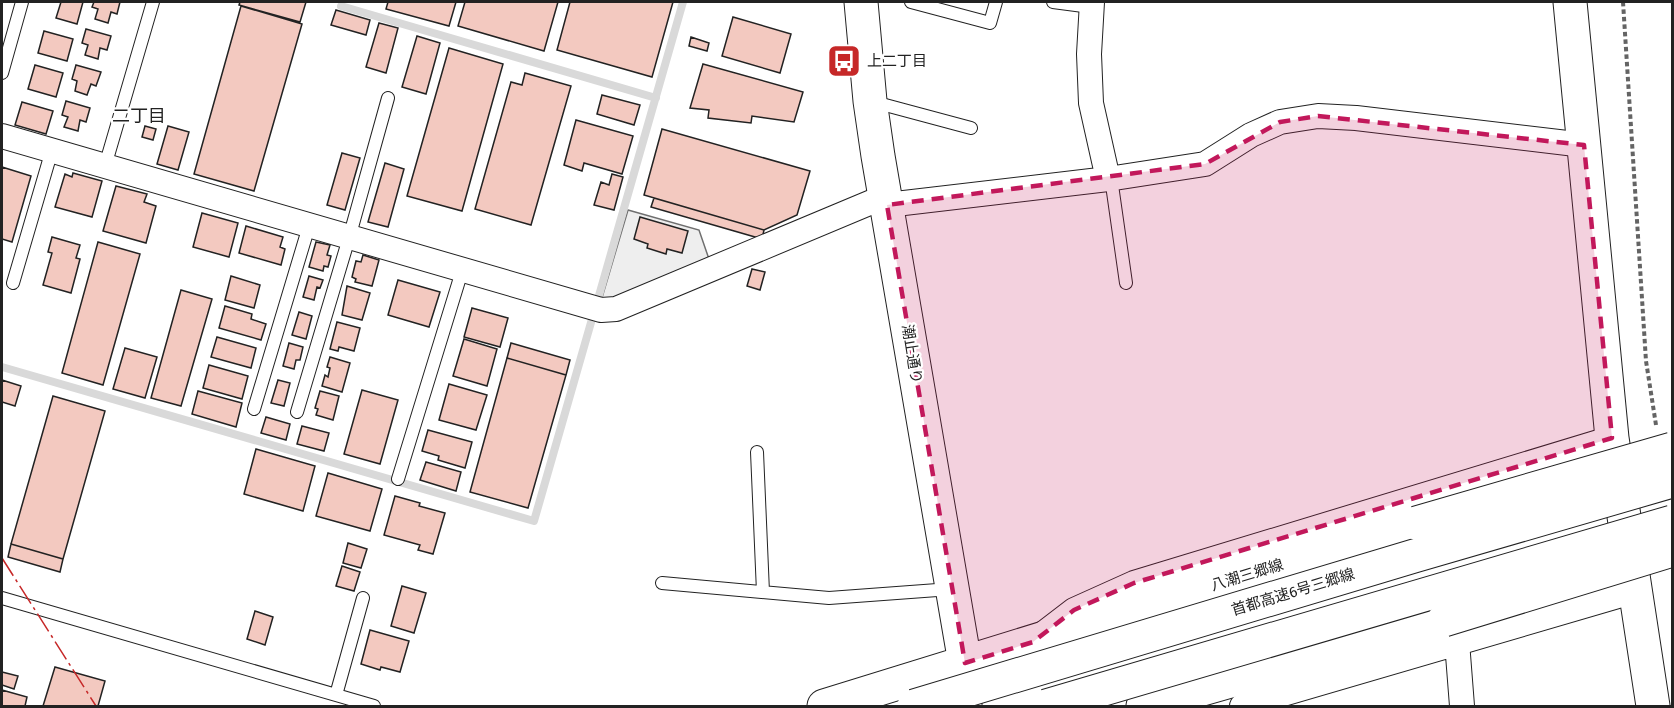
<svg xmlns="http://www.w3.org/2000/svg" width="1674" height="708" viewBox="0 0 1674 708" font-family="'Fira Sans','Noto Sans JP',sans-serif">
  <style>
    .green { fill: #eee; stroke: #6f6f6f; stroke-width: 1.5 }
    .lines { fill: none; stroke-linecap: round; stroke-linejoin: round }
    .stream { stroke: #d9d9d9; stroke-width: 8 }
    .building { fill: #f3c9c0; stroke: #222; stroke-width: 1.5 }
    .lane-casing { stroke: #222; stroke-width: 14 }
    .street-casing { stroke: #222; stroke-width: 26 }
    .secondary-casing { stroke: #222; stroke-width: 35 }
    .path { stroke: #646464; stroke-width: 4; stroke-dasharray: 4.5 3; stroke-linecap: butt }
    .lane { stroke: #fff; stroke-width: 12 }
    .street { stroke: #fff; stroke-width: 24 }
    .secondary { stroke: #fff; stroke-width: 33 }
    .secondary-bridge-casing { stroke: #222; stroke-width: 35; stroke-linecap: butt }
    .highway-bridge-casing { stroke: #222; stroke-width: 35; stroke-linecap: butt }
    .secondary-bridge { stroke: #fff; stroke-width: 33 }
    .highway-bridge { stroke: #fff; stroke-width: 33 }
    .power { stroke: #c62828; stroke-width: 1.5; stroke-dasharray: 21 4.5 3 4.5; stroke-linecap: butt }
    .marked { fill: #c2185b; fill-opacity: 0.2; stroke: #c2185b; stroke-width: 4.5; stroke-dasharray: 12 8; stroke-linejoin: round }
    .labels { text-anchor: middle; stroke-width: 4.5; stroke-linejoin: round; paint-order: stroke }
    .poi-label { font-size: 15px; fill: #222; stroke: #fff; text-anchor: start }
    .street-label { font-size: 15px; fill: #222; stroke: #fff }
    .quarter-label { font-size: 18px; fill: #222; stroke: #fff }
  </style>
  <rect width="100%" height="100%" fill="#fff"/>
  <path class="green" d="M628,210L699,230L710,262L611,303L601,301Z"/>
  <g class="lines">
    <path class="stream" d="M341,6L656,98
      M598,299L683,2
      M2,367L534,521L592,319"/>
  </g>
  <path class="building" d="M61,2H83L77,24L56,18Z
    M94,2H120L117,14L111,12L108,23L95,19L98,9L92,7Z
    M240,2H306L300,22L239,5Z
    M388,2H456L449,26L386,9Z
    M465,2H558L544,51L458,26Z
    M570,2H673L652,77L557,50Z
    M241,6L302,24L254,191L194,174Z
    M336,10L370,20L366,35L331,25Z
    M733,17L791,34L780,73L722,56Z
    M379,23L398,28L386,73L366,67Z
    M86,29L111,36L107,50L100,48L98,59L85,55L88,45L82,43Z
    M44,31L73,39L67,61L38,53Z
    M417,36L440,43L426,94L402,87Z
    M691,37L709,43L707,51L689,46Z
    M449,48L503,64L462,211L407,196Z
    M703,64L803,92L794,122L752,116L751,123L708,118L709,110L690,108Z
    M35,65L63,73L56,97L28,89Z
    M76,65L101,72L96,86L91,84L87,95L75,91L77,81L72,79Z
    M525,73L571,86L531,225L475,209L511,82L522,85Z
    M602,95L640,105L634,125L597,114Z
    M66,101L90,108L86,122L80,120L78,131L64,127L68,117L62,115Z
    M22,102L53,111L46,134L15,125Z
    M576,120L633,136L622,174L584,163L582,171L564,165Z
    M145,126L156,129L153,140L142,137Z
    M168,126L189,132L178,170L157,164Z
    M662,129L810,171L797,215L764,230L644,195Z
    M342,153L360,158L345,210L327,205Z
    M385,163L404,169L388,227L368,222Z
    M2,167L31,176L12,242L2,239Z
    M73,173L102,181L92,217L55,207L65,174L72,177Z
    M612,174L623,177L614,210L594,205L601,182L609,185Z
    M116,186L147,194L144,202L156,206L146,243L103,231Z
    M654,198L764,230L762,239L651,207Z
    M202,213L238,223L229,257L193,247Z
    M640,217L688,231L682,253L667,249L666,254L647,248L648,244L634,239Z
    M246,226L283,237L280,247L285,249L281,265L239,253Z
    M52,237L80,245L76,258L80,259L71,293L43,285L52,253L48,252Z
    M98,242L140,254L103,385L62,373Z
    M316,242L330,245L327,255L331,256L328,267L324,266L323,271L309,267Z
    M363,255L379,260L372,286L355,282L356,279L352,277L356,261L361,262Z
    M752,269L765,272L760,290L747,286Z
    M231,276L260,285L254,308L225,300Z
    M309,276L323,280L320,288L317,287L314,300L303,297Z
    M398,280L440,292L429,327L388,315Z
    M347,286L370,293L362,320L342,315Z
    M181,290L212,299L181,406L151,398Z
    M225,306L252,314L251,319L266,324L261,340L219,328Z
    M472,308L508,318L500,347L464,337Z
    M299,312L312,316L306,339L292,335Z
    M337,322L360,328L354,351L339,347L338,351L330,349Z
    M217,337L256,348L251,368L211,357Z
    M464,339L497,349L487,386L453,376Z
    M289,343L303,347L300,360H296L294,369L283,366Z
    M511,343L570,360L566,375L507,358Z
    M125,348L157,357L145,398L113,389Z
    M330,357L350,363L342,392L322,386L325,375L328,377L330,368L327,367Z
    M507,358L566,375L528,508L470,492Z
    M209,365L248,376L242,399L203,388Z
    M2,380L21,386L15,406L2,402Z
    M278,380L290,383L284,406L271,403Z
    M449,384L487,395L476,430L439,420Z
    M362,390L398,400L380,464L344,454Z
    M198,391L242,403L236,427L192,414Z
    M320,391L339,396L333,420L316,415L318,409L315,408Z
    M53,396L105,411L63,559L11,544Z
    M266,417L290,424L286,440L261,433Z
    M302,426L329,433L324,451L297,444Z
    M428,430L472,442L465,468L438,460L439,456L422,451Z
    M256,449L315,466L303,511L244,494Z
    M426,462L461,472L456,491L420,480Z
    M328,473L382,489L370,531L316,516Z
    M395,496L420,503L419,506L445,513L433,554L418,550L420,545L384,535Z
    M348,543L367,549L361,568L343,563Z
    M11,544L63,559L60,572L8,557Z
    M342,566L360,572L354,591L336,586Z
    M402,586L426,593L414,633L391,626Z
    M255,611L273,617L265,645L247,639Z
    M370,630L409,641L400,672L381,667L380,670L361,664Z
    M55,667L105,681L98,706H43Z
    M2,672L18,676L14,689L2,685Z
    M2,690L27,697L25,706H2Z"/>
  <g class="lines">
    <defs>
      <path id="lane" d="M911,2L990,23L996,2
        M1053,2L1091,7
        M2,73L22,2
        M874,102L971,128
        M105,166L153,2
        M1111,178L1126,283
        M13,283L52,150
        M254,409L309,226
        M297,412L349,238L388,98
        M757,452L763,592
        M398,479L462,271
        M662,583L829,598L951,589
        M2,598L374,706
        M336,695L363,598"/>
      <path id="street" d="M1092,2L1089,54L1091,103L1108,179
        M2,136L601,310L616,309L886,196
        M887,205L1108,179L1205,164L1251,135L1280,122L1318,116L1356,118L1584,145
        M1044,633L1074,610L1134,583L1612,438
        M1457,642L1462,706
        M1242,706L1635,591"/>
      <path id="secondary" d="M861,2L870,101L878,156L965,663V706
        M1570,2L1612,438L1653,706
        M824,706L1416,523
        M1143,706L1444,620"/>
    </defs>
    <use href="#lane" class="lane-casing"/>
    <use href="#street" class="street-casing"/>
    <use href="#secondary" class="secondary-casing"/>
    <path class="path" d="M1623,2L1646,361L1656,425"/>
    <use href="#lane" class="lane"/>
    <use href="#street" class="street"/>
    <use href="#secondary" class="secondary"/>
    <defs>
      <path id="secondary-bridge" d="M1416,523L1672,449
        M1444,620L1672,550"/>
      <path id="highway-bridge" d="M914,706L1414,556L1672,481
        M1046,706L1672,522"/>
    </defs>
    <use href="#secondary-bridge" class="secondary-bridge-casing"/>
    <use href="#highway-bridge" class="highway-bridge-casing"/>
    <use href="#secondary-bridge" class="secondary-bridge"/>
    <use href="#highway-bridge" class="highway-bridge"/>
    <path class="power" d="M2,558L96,706"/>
  </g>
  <path class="marked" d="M1318,116L1584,145L1612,438L1134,583L1074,610L1033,642L965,663L887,205L1205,164L1280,122Z"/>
  <defs>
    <symbol id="bus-square" viewBox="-11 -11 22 22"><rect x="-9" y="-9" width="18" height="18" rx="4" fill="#c62828" stroke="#fff"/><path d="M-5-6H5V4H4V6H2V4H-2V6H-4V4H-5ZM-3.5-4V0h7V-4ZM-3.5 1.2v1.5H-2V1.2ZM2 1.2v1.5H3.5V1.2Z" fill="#fff"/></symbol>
  </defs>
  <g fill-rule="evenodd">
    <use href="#bus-square" x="825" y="42" width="38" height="38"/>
  </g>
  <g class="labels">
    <g class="poi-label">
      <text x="867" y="66">上二丁目</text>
    </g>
    <g class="street-label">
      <text transform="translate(912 354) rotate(81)" y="5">潮止通り</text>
      <text transform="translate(1247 575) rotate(-17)" y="5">八潮三郷線</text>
      <text transform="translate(1293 592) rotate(-17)" y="5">首都高速6号三郷線</text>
    </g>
    <g class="quarter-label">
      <text x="139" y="122">二丁目</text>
    </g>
  </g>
  <rect width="1674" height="708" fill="none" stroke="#222222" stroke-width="6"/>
</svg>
